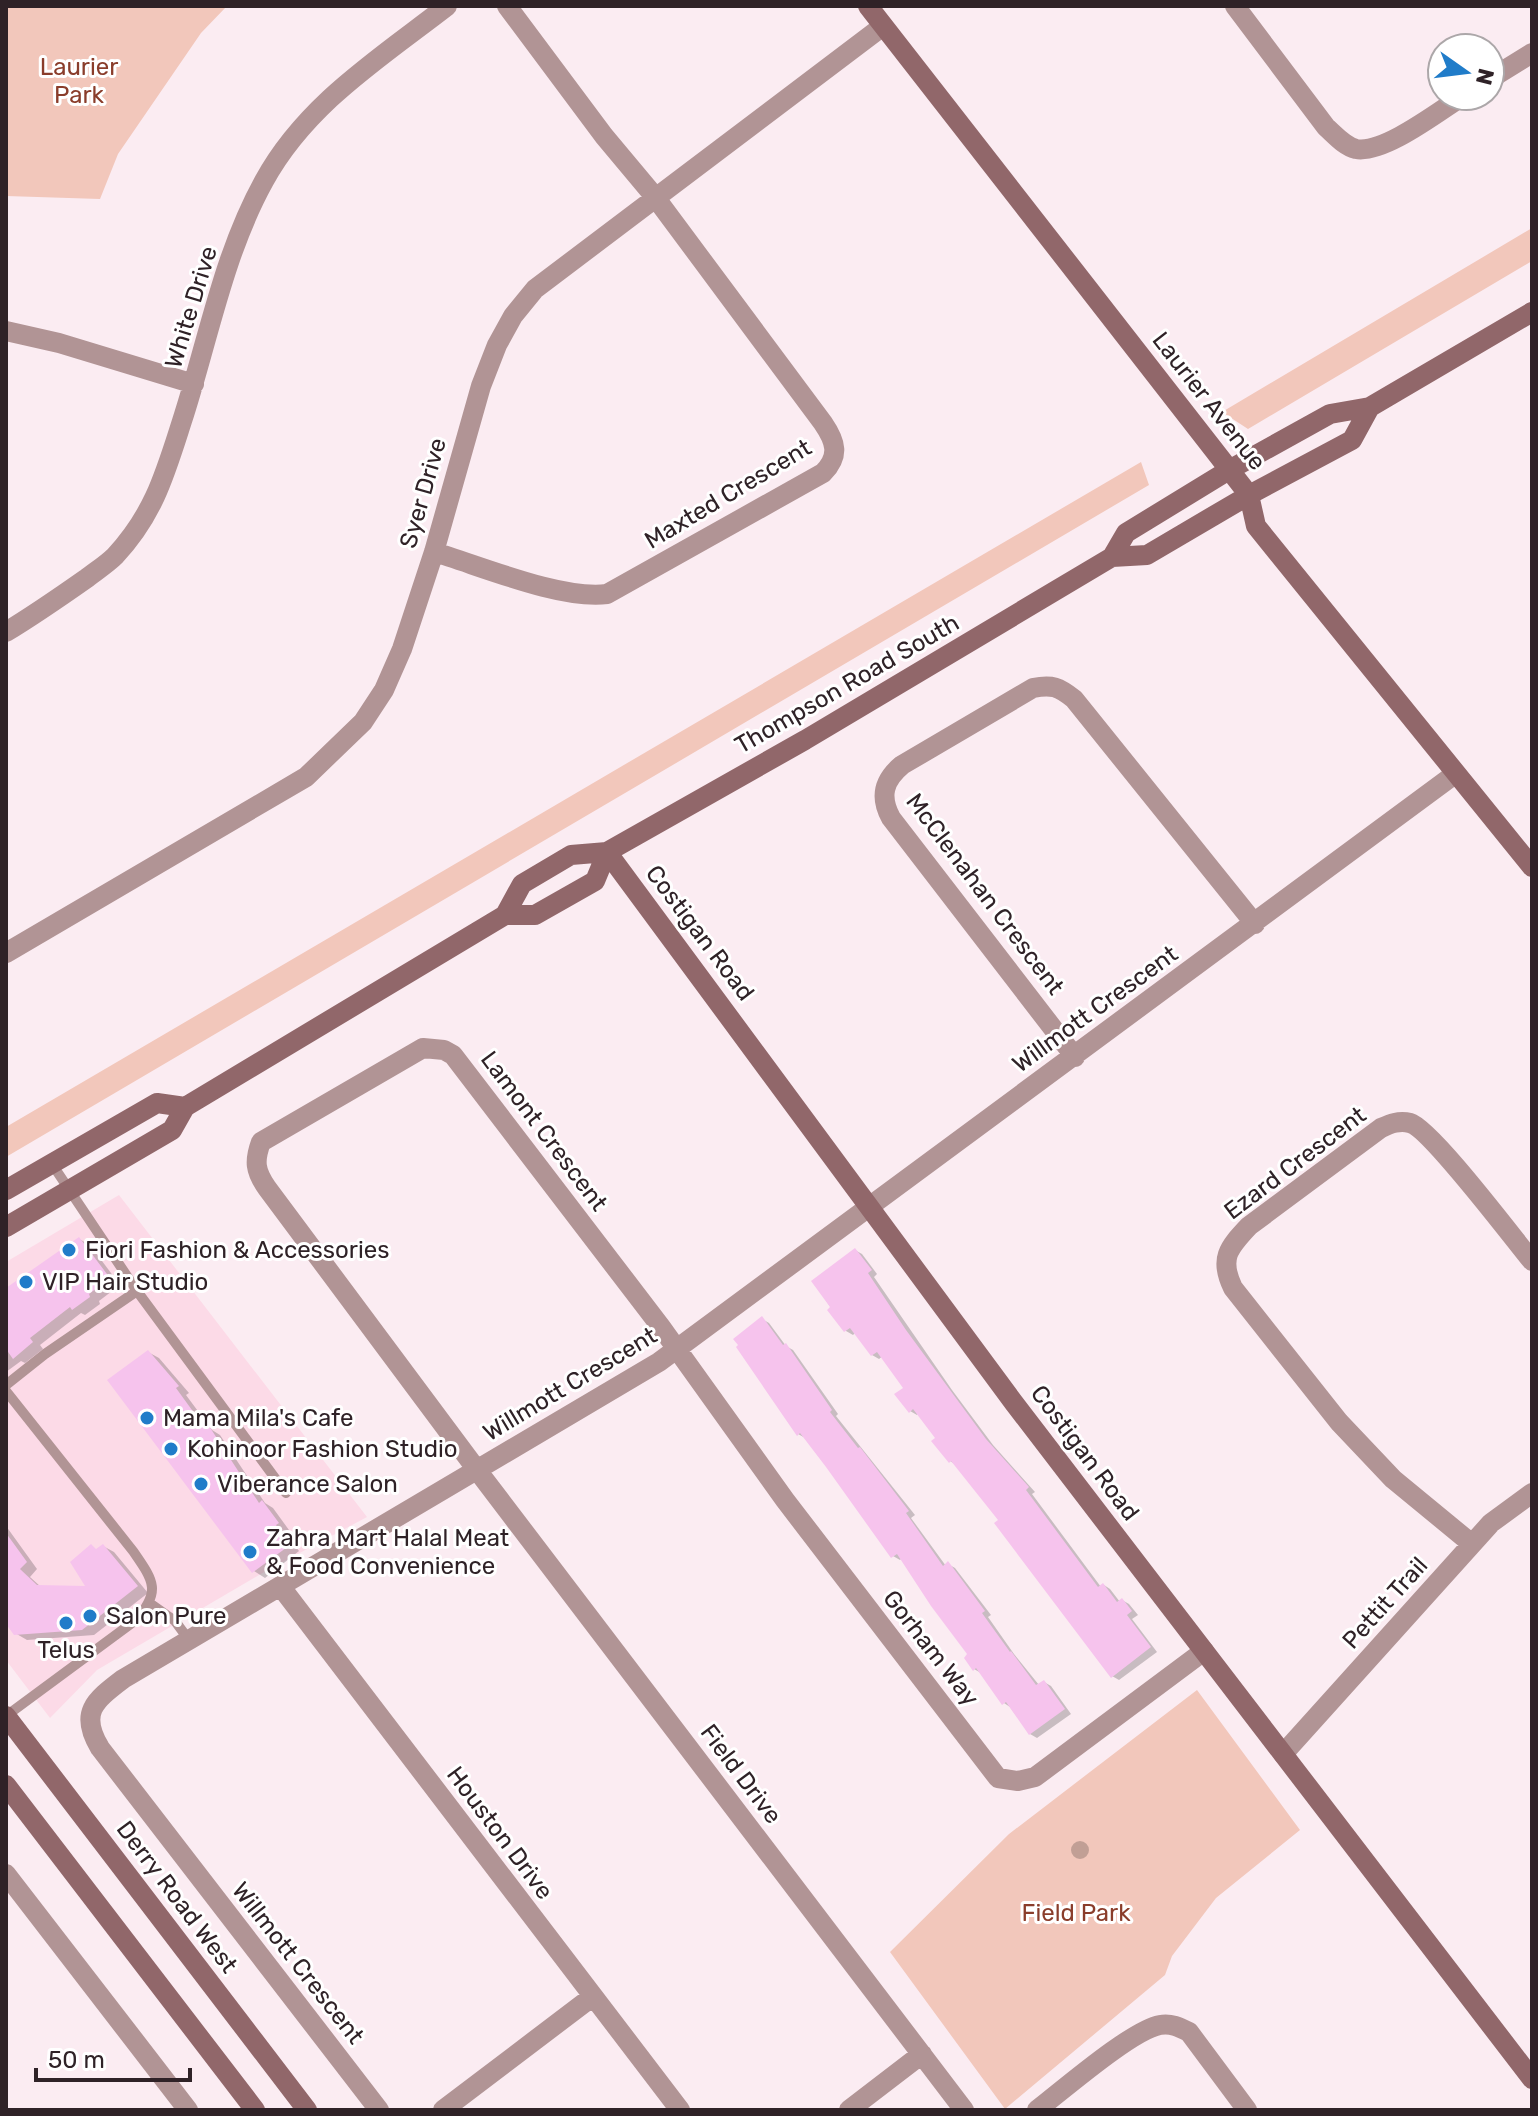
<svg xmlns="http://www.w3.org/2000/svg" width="1538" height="2116" viewBox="0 0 1538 2116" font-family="Rubik,sans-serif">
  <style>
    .built { fill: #fcdae7 }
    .green { fill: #f2c7bb }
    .shadow { fill: #0003 }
    .building { fill: #f6c3ed }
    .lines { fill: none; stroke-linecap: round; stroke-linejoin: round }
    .lane { stroke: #b19495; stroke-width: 10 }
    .street { stroke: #b19495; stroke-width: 20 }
    .secondary { stroke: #91676a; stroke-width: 20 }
    .poi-dot { fill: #207cc9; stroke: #fff; stroke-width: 3 }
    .labels { text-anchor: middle; stroke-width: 6; stroke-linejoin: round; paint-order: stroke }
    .park-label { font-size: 24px; fill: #8a3d2b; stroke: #fff }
    .street-label { font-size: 24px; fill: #2f2227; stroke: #fff }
    .poi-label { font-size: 24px; fill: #2f2227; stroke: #fff; text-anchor: start }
  </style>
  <rect width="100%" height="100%" fill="#fbecf2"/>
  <path class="built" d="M119,1195L367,1517L266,1571L97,1670L50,1718L6,1660V1262Z"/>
  <path class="green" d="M6,6H227L201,33L118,154L100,199L6,196Z
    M1532,228V261L1248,429L1222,412Z
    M1141,462L1149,485L6,1157V1127Z
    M1197,1690L1300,1830L1216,1898L1172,1956L1165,1975L1005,2109L890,1952L1009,1834Z"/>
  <path class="shadow" d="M79,1239L90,1245L120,1285L99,1301L100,1304L85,1315L81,1313L40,1345L43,1349L25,1363L21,1361L6,1372V1291Z
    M855,1250L862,1254L877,1274L874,1277L952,1390L993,1445L1035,1492L1032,1494L1101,1587L1104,1585L1110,1589L1120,1602L1122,1600L1129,1604L1138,1615L1132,1619L1157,1652L1119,1680L1112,1676L1001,1521L958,1466L950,1461L938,1438L919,1413L917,1415L910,1411L905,1388L883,1356L879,1359L872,1355L855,1333L853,1335L846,1331L814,1282Z
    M762,1319L769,1323L786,1346L793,1350L838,1414L836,1416L915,1515L911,1518L946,1566L948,1564L955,1568L991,1615L988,1617L1014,1654L1039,1685L1044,1682L1051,1686L1071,1714L1037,1738L1030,1734L1010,1707L1004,1703L981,1673L974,1669L970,1654L902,1558L900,1560L893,1556L807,1439L798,1434Z
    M148,1352L159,1358L189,1393L186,1395L212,1430L220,1435L265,1503L273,1508L289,1530L285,1532L299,1551L265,1578L254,1571Z
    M6,1526L37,1569L30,1577L41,1587L89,1588L98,1550L103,1546L114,1552L148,1593L94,1635L27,1640L15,1633L6,1621Z
    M1071 1850a9 9 0 1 1 18 0a9 9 0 1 1-18 0Z"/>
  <path class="building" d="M79,1237L110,1278L89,1294L90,1297L72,1310L70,1307L30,1338L33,1342L13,1359L6,1349V1288Z
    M855,1248L872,1270L868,1273L906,1330L986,1439L1029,1487L1026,1490L1098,1587L1103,1583L1117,1602L1122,1598L1132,1611L1127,1615L1151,1647L1111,1678L994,1523L998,1520L951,1461L949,1463L931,1441L935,1438L913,1409L909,1413L894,1394L903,1388L877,1352L871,1356L850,1328L844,1332L827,1310L830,1307L811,1281Z
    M762,1316L783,1345L786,1343L832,1410L830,1412L858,1448L860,1447L909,1511L906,1513L943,1566L948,1561L985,1611L982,1613L1010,1652L1011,1651L1036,1685L1044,1680L1065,1709L1029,1735L1006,1702L1002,1705L976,1668L973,1671L964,1658L967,1654L931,1606L897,1554L891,1558L826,1467L800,1433L797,1436L736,1347L738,1345L733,1339Z
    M148,1350L179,1386L176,1388L205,1428L209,1426L259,1503L262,1500L279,1523L276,1525L290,1545L252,1573L107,1380Z
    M6,1533L27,1562L20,1569L37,1585L85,1586L70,1562L91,1544L96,1549L103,1544L138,1586L82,1630L14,1635L6,1624Z"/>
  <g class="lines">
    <path class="lane" d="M52,1164L137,1291L286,1493
      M6,1385L45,1354L137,1291
      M6,1391L133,1551C153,1580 162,1591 136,1620L6,1716
      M151,1604L175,1621L189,1640"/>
    <path class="street" d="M1235,6L1326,127C1335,135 1344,146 1356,149C1384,154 1439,111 1463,96
      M1490,79L1532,53
      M6,331L59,343L194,384
      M434,552C481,566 561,600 607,594L823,473C840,456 836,442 823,423L655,197L604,136L507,6
      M6,632C34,615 60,597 87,578C96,571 107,564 115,556C154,514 165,474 182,421C208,341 223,255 264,181C306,104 380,58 447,6
      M6,953L306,777L363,722L384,690L402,649L434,552L481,386L497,345L513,316L535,289L883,26
      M1075,1057L891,818C879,796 884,780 902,765L1033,688C1052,684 1059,687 1074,699L1255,924
      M1472,1544L1393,1479L1339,1422L1233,1288C1219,1259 1228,1248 1249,1226L1381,1128C1390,1124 1399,1120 1410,1123C1430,1128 1513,1238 1532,1261
      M281,1587L680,2110
      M1283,1754L1491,1523L1532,1493
      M6,1874L188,2110
      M379,2110L100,1748C79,1713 94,1701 123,1679L659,1362L1455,774
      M443,2110L592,1997
      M849,2110L922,2054
      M964,2110L477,1470L267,1188C255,1171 254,1161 261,1142L423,1048L444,1050L453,1055L661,1327L785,1500L998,1778L1018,1781L1035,1777L1204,1651
      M1037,2110C1063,2090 1132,2030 1160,2025C1171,2023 1179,2027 1189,2032L1247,2110"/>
    <path class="secondary" d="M868,6L1249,495L1256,526L1532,867
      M1112,557L1126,533L1229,470L1330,414L1370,407L1532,312
      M607,852L1014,1403L1532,2079
      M505,915H535L595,881L607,852
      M6,1190L157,1103L185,1107
      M6,1227L172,1130L185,1107L505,915L522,884L571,855L607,852L805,740L1112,557L1147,555L1249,495L1352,440L1370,407
      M6,1716L307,2110
      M6,1785L255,2110"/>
  </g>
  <g class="poi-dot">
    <circle cx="69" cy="1250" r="8"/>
    <circle cx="26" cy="1282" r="8"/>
    <circle cx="147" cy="1418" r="8"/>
    <circle cx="171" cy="1449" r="8"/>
    <circle cx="201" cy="1484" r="8"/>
    <circle cx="250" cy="1552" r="8"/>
    <circle cx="90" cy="1616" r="8"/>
    <circle cx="66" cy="1623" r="8"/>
  </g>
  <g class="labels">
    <g class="park-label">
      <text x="79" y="75">Laurier<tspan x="79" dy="28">Park</tspan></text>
      <text x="1076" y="1921">Field Park</text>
    </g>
    <g class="street-label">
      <text transform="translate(191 307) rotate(-73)" y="8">White Drive</text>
      <text transform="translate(1209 401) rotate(52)" y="8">Laurier Avenue</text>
      <text transform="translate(423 493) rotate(-74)" y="8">Syer Drive</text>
      <text transform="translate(728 494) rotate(-31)" y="8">Maxted Crescent</text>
      <text transform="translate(847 684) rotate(-30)" y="8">Thompson Road South</text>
      <text transform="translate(985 894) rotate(53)" y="8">McClenahan Crescent</text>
      <text transform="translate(700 933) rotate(53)" y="8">Costigan Road</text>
      <text transform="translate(1095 1009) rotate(-36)" y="8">Willmott Crescent</text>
      <text transform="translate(544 1131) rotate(53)" y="8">Lamont Crescent</text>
      <text transform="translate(1295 1163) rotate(-37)" y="8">Ezard Crescent</text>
      <text transform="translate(570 1384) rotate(-31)" y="8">Willmott Crescent</text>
      <text transform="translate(1085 1453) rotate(53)" y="8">Costigan Road</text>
      <text transform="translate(1385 1603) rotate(-48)" y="8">Pettit Trail</text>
      <text transform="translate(931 1648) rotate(52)" y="8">Gorham Way</text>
      <text transform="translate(741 1774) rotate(53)" y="8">Field Drive</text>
      <text transform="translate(500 1833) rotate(53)" y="8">Houston Drive</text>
      <text transform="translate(177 1897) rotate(53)" y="8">Derry Road West</text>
      <text transform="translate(298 1963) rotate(52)" y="8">Willmott Crescent</text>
    </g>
    <g class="poi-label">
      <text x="85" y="1258">Fiori Fashion &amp; Accessories</text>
      <text x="42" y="1290">VIP Hair Studio</text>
      <text x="163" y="1426">Mama Mila's Cafe</text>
      <text x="187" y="1457">Kohinoor Fashion Studio</text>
      <text x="217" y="1492">Viberance Salon</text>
      <text x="266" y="1546">Zahra Mart Halal Meat<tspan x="266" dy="28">&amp; Food Convenience</tspan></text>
      <text x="106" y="1624">Salon Pure</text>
      <text x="66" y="1658" text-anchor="middle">Telus</text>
    </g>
  </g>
  <rect width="1538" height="2116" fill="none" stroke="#2f2227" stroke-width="16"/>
  <g transform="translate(1466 72) rotate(104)"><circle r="38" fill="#ffffff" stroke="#aca7a9" stroke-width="2"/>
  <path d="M0-6L14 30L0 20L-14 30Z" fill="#207cc9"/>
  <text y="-12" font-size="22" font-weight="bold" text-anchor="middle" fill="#2f2227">N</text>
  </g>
  <path d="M36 2068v12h154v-12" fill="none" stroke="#2f2227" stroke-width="4"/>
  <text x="48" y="2068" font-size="24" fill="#2f2227" stroke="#ffffff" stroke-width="6" paint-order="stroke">50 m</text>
</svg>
